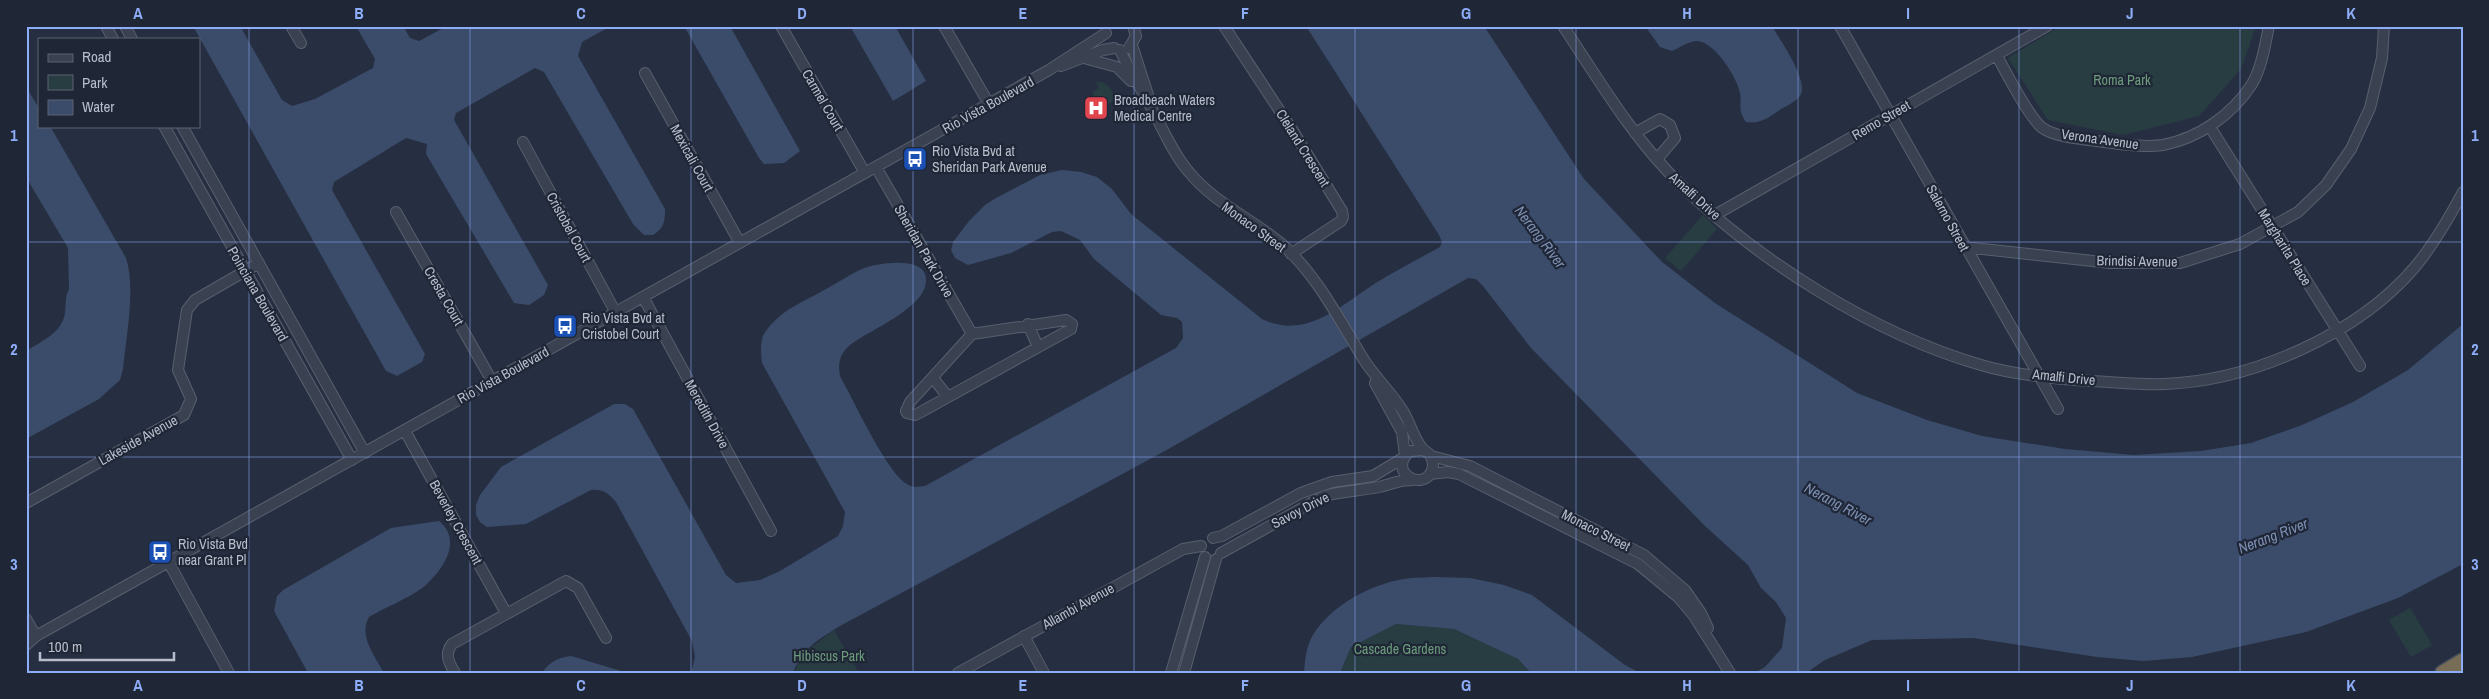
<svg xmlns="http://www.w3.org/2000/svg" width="2489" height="699" viewBox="0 0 2489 699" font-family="'Archivo Narrow',sans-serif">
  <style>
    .green { fill: #283d42 }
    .water { fill: #3b4b6a }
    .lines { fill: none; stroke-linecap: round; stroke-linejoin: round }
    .minor-casing { stroke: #585f6e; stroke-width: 12 }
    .highway-casing { stroke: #454c5b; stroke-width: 18 }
    .minor { stroke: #3a4151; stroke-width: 10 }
    .highway { stroke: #776d57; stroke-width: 15 }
    .tram { stroke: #5c6578; stroke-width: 1 }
    .grid { fill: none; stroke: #8eadf9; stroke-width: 1; stroke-opacity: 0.55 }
    .labels { text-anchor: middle; stroke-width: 4.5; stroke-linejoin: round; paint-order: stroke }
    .park-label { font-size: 14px; fill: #6d9c7c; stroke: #1f2636 }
    .street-label { font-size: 14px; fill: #b7bdcb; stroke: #1f2636 }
    .poi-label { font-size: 14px; fill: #b7bdcb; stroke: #1f2636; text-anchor: start }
    .water-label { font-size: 15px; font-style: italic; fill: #7d8fb2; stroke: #1f2636 }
    .neatline { fill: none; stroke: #8eadf9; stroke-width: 2 }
    .grid-label { font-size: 16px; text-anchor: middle; font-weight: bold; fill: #8eadf9 }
  </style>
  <rect width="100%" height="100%" fill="#262f41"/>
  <path class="green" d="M2061,26H2256L2241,69L2199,116L2123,135L2048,120L2008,58Z
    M1096,82C1107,80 1112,91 1116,100L1101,108L1092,92L1099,88Z
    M1703,215L1717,229L1681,271L1665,258Z
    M2410,608L2432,645L2411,657L2389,620Z
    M1396,624L1454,629L1518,659L1531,673H1340L1351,647Z
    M834,630L859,673H795L799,657Z"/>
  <path class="water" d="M193,26H240L282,100L292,106L315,99L373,68L375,59L356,26H403L410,38L419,41L447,26H611L582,42L578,56L665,209C665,222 664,228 653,235H644L633,224L544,72L535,68L456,113L454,120L548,285L544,295L529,305L514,303L426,154L427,144L406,138L334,182L332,190L425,354L422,362L397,376L386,371Z
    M684,26H730L800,151L784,163L764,164L759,158Z
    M850,26H895L926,81L893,101Z
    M1306,26H1484L1584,179L1662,262L1715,303L1857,393L1927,420L1982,436L2065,449L2134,455L2201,451L2251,443L2302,425L2353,402L2408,370L2463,324V564L2398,598L2306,632L2192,657L2143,661L2097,657L1973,638L1872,640L1825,660L1806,673H1754L1765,667L1782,648L1786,618L1776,602L1761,588L1748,565L1705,526L1531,348L1483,286L1476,279L1468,278L1165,451L840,626C818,640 802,648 793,673H691L695,657L692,641L616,502C608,493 603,489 591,490L526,524L487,527L480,522L476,515V505L480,495L501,467L614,404H625L633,409L726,575L736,583L760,580L780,571L838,536L843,526L845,512L762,363C761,354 760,345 763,336C766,329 774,321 780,316C793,305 811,298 826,289C838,283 850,274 862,269C876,263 919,257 925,274C935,307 864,331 847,348C839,356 838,366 840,376C853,399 887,473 907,484C913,488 918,487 925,486L1176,348L1183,338L1182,322L1177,318L1161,315L1094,259L1080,240L1061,231L1052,232L1011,253L968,265L955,258L951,250L953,242L969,221L985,205L996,198L1040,175L1062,170L1081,172L1097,177L1112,189L1131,214L1262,319C1308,341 1343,303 1379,281C1399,269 1420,258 1440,247L1442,242L1439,235Z
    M1645,26H1772C1780,40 1810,82 1800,96C1796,101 1787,106 1781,109C1769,117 1761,124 1746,122C1737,109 1742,106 1740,93C1737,77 1714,41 1697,41C1689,41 1679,48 1672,51L1660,47Z
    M26,87L39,108V126H50L126,258C136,289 126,337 123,369L120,380L99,399L26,439V351C42,341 62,333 65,313C66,305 65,296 69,289L68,248L26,177Z
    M439,521C462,540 445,567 427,584C416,595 384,608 369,617C358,636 375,656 384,673H308L274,611L277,596L283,590L391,528Z
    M1434,577L1470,578L1504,585L1532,595L1625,665L1640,673H1531L1518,659L1454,629L1396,624L1351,647L1340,673H1304C1305,661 1306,646 1313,635C1330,607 1367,586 1399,580C1410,577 1422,578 1434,577Z
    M571,656L628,673H542C550,661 558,658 571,656Z"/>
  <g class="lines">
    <defs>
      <path id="minor" d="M106,26L113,39
        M125,26L132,39
        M291,26L301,43
        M781,26L865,173
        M944,26L989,104
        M1224,26L1293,131L1342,211L1343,217L1341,221L1291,254
        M1563,26C1599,80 1632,137 1679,183C1758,261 1874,334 1981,365C2014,375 2057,379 2091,381C2115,382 2140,385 2164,384C2252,381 2358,334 2415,267C2434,244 2449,218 2463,192
        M1840,26L2058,409
        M1132,45L1148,95
        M1129,48L1136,36L1133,26
        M1120,50C1130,72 1143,92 1154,113C1165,133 1174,155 1189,172C1215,204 1253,219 1284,246C1318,277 1340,321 1364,360C1375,377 1390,391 1401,408C1410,420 1412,436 1422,448C1424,451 1428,452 1430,455C1433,460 1434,465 1432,470C1424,493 1386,472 1410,451L1423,450
        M1997,56C2005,70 2031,122 2044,129C2059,138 2085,139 2103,142C2123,144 2144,148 2163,145C2199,138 2232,115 2252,84C2262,67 2265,45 2269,26
        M1084,58L1117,67L1131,81
        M1061,66L1103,50L1114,48
        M645,73L740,243
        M164,126L352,460
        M182,126L365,453
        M2210,127L2360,366
        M1635,133L1660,119L1670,125L1675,138L1657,159
        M523,142L616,313
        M876,167L972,334
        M396,212L492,381
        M1715,215L2047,26
        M1964,247L2111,263H2180L2240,244L2298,212L2326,185L2351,149L2370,108L2382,58L2384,26
        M643,297L771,531
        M1066,320L1072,324L1071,329L919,413L915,415L907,413L906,411L910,402L972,334Z
        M1028,324L1038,347
        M933,378L948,397
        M1375,383L1402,432L1405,455
        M405,431L506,613
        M1431,456L1470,466L1644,555L1685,590L1701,613L1708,628
        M1430,474L1448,472L1459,474L1638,564L1678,597L1694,616L1730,673
        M26,503L184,415L191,399L178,370L187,310L195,300L259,263
        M1213,538L1222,536L1301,493L1332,482L1373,476L1403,458
        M1221,553L1324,496C1342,491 1360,491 1379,487C1393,484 1396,480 1413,480
        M169,563L229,673
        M26,619L36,636
        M1024,636L1044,673
        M26,645L36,636L1049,70L1106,33
        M455,673C449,663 444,654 452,644L566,581L578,588L606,638
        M958,673L1183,549L1201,546
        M1171,673L1205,557
        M1184,673L1216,559"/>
      <path id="highway" d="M2443,673L2463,661"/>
    </defs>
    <use href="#minor" class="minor-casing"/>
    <use href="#highway" class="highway-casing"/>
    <use href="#minor" class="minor"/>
    <use href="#highway" class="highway"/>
    <path class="tram" d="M2460,673L2463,671"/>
  </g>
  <path class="grid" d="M249,26V673M470,26V673M691,26V673M913,26V673M1134,26V673M1355,26V673M1576,26V673M1798,26V673M2019,26V673M2240,26V673M26,242H2463M26,457H2463"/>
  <defs>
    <symbol id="hospital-square" viewBox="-11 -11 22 22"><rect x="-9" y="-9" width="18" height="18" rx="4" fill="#e0444e" stroke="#1f2636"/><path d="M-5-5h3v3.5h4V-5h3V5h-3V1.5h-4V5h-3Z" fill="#fff"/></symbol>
    <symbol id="bus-square" viewBox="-11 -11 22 22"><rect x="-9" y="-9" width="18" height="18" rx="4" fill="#1a4fb4" stroke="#1f2636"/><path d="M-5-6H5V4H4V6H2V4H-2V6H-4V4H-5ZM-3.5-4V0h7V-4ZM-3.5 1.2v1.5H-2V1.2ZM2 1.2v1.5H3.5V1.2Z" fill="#fff"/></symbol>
  </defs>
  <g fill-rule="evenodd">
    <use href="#hospital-square" x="1082" y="94" width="28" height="28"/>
    <use href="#bus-square" x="901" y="145" width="28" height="28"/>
    <use href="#bus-square" x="551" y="312" width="28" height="28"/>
    <use href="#bus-square" x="146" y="538" width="28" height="28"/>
  </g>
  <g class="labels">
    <g class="park-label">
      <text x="2122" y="85">Roma Park</text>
      <text x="1400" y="654">Cascade Gardens</text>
      <text x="829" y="661">Hibiscus Park</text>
    </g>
    <g class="street-label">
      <text transform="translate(823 100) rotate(60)" y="5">Carmel Court</text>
      <text transform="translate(988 105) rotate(-29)" y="5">Rio Vista Boulevard</text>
      <text transform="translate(1881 120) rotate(-30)" y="5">Remo Street</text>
      <text transform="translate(2100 139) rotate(8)" y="5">Verona Avenue</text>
      <text transform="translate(1303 148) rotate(58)" y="5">Cleland Crescent</text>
      <text transform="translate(692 158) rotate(61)" y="5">Mexicali Court</text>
      <text transform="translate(1695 196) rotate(42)" y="5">Amalfi Drive</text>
      <text transform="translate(1948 218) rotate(61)" y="5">Salerno Street</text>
      <text transform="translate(569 227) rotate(61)" y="5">Cristobel Court</text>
      <text transform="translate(1254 227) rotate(36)" y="5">Monaco Street</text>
      <text transform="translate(2285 247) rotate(58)" y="5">Margharita Place</text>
      <text transform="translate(924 251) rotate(60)" y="5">Sheridan Park Drive</text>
      <text transform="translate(2137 261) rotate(1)" y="5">Brindisi Avenue</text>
      <text transform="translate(258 294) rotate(60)" y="5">Poinciana Boulevard</text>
      <text transform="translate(444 296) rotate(60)" y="5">Cresta Court</text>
      <text transform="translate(503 375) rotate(-29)" y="5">Rio Vista Boulevard</text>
      <text transform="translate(2064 377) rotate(6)" y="5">Amalfi Drive</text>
      <text transform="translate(707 414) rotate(61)" y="5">Meredith Drive</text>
      <text transform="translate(138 440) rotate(-29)" y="5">Lakeside Avenue</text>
      <text transform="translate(1300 510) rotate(-27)" y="5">Savoy Drive</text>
      <text transform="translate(456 522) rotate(61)" y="5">Beverley Crescent</text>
      <text transform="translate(1596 530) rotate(27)" y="5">Monaco Street</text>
      <text transform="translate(1078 606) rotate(-29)" y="5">Allambi Avenue</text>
    </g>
    <g class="poi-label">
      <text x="1114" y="105">Broadbeach Waters<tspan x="1114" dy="16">Medical Centre</tspan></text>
      <text x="932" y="156">Rio Vista Bvd at<tspan x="932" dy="16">Sheridan Park Avenue</tspan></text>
      <text x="582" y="323">Rio Vista Bvd at<tspan x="582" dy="16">Cristobel Court</tspan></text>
      <text x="178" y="549">Rio Vista Bvd<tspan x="178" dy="16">near Grant Pl</tspan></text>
    </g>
    <g class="water-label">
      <text transform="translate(1540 237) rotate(53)" y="5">Nerang River</text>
      <text transform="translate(1838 504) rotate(28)" y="5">Nerang River</text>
      <text transform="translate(2273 536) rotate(-21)" y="5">Nerang River</text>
    </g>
  </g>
  <rect width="2489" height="699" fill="none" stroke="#1f2636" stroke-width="55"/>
  <rect x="38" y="38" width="162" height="90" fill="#1f2636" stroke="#5c6272"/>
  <rect x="48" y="54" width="25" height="8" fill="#3a4151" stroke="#5c6272"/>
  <text x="82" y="62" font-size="15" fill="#b7bdcb">Road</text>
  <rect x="48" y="75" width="25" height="15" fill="#283d42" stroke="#5c6272"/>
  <text x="82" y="88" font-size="15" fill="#b7bdcb">Park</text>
  <rect x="48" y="100" width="25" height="15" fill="#3b4b6a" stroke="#5c6272"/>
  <text x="82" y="112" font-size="15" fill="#b7bdcb">Water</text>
  <path d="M40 652v8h134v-8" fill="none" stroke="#b7bdcb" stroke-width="2.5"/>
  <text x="48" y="652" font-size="15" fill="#b7bdcb" stroke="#1f2636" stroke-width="4" paint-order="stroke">100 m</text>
  <rect x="28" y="28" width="2434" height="644" class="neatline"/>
  <g class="grid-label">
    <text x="138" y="19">A</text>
    <text x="359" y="19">B</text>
    <text x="581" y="19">C</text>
    <text x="802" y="19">D</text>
    <text x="1023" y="19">E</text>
    <text x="1245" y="19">F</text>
    <text x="1466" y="19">G</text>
    <text x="1687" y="19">H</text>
    <text x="1908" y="19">I</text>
    <text x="2130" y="19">J</text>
    <text x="2351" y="19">K</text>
    <text x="14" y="141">1</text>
    <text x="2475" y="141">1</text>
    <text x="14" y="355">2</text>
    <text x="2475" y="355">2</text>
    <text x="14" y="570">3</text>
    <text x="2475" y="570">3</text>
    <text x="138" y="691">A</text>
    <text x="359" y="691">B</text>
    <text x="581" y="691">C</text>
    <text x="802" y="691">D</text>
    <text x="1023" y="691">E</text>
    <text x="1245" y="691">F</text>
    <text x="1466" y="691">G</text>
    <text x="1687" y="691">H</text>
    <text x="1908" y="691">I</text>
    <text x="2130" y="691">J</text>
    <text x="2351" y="691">K</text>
  </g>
</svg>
